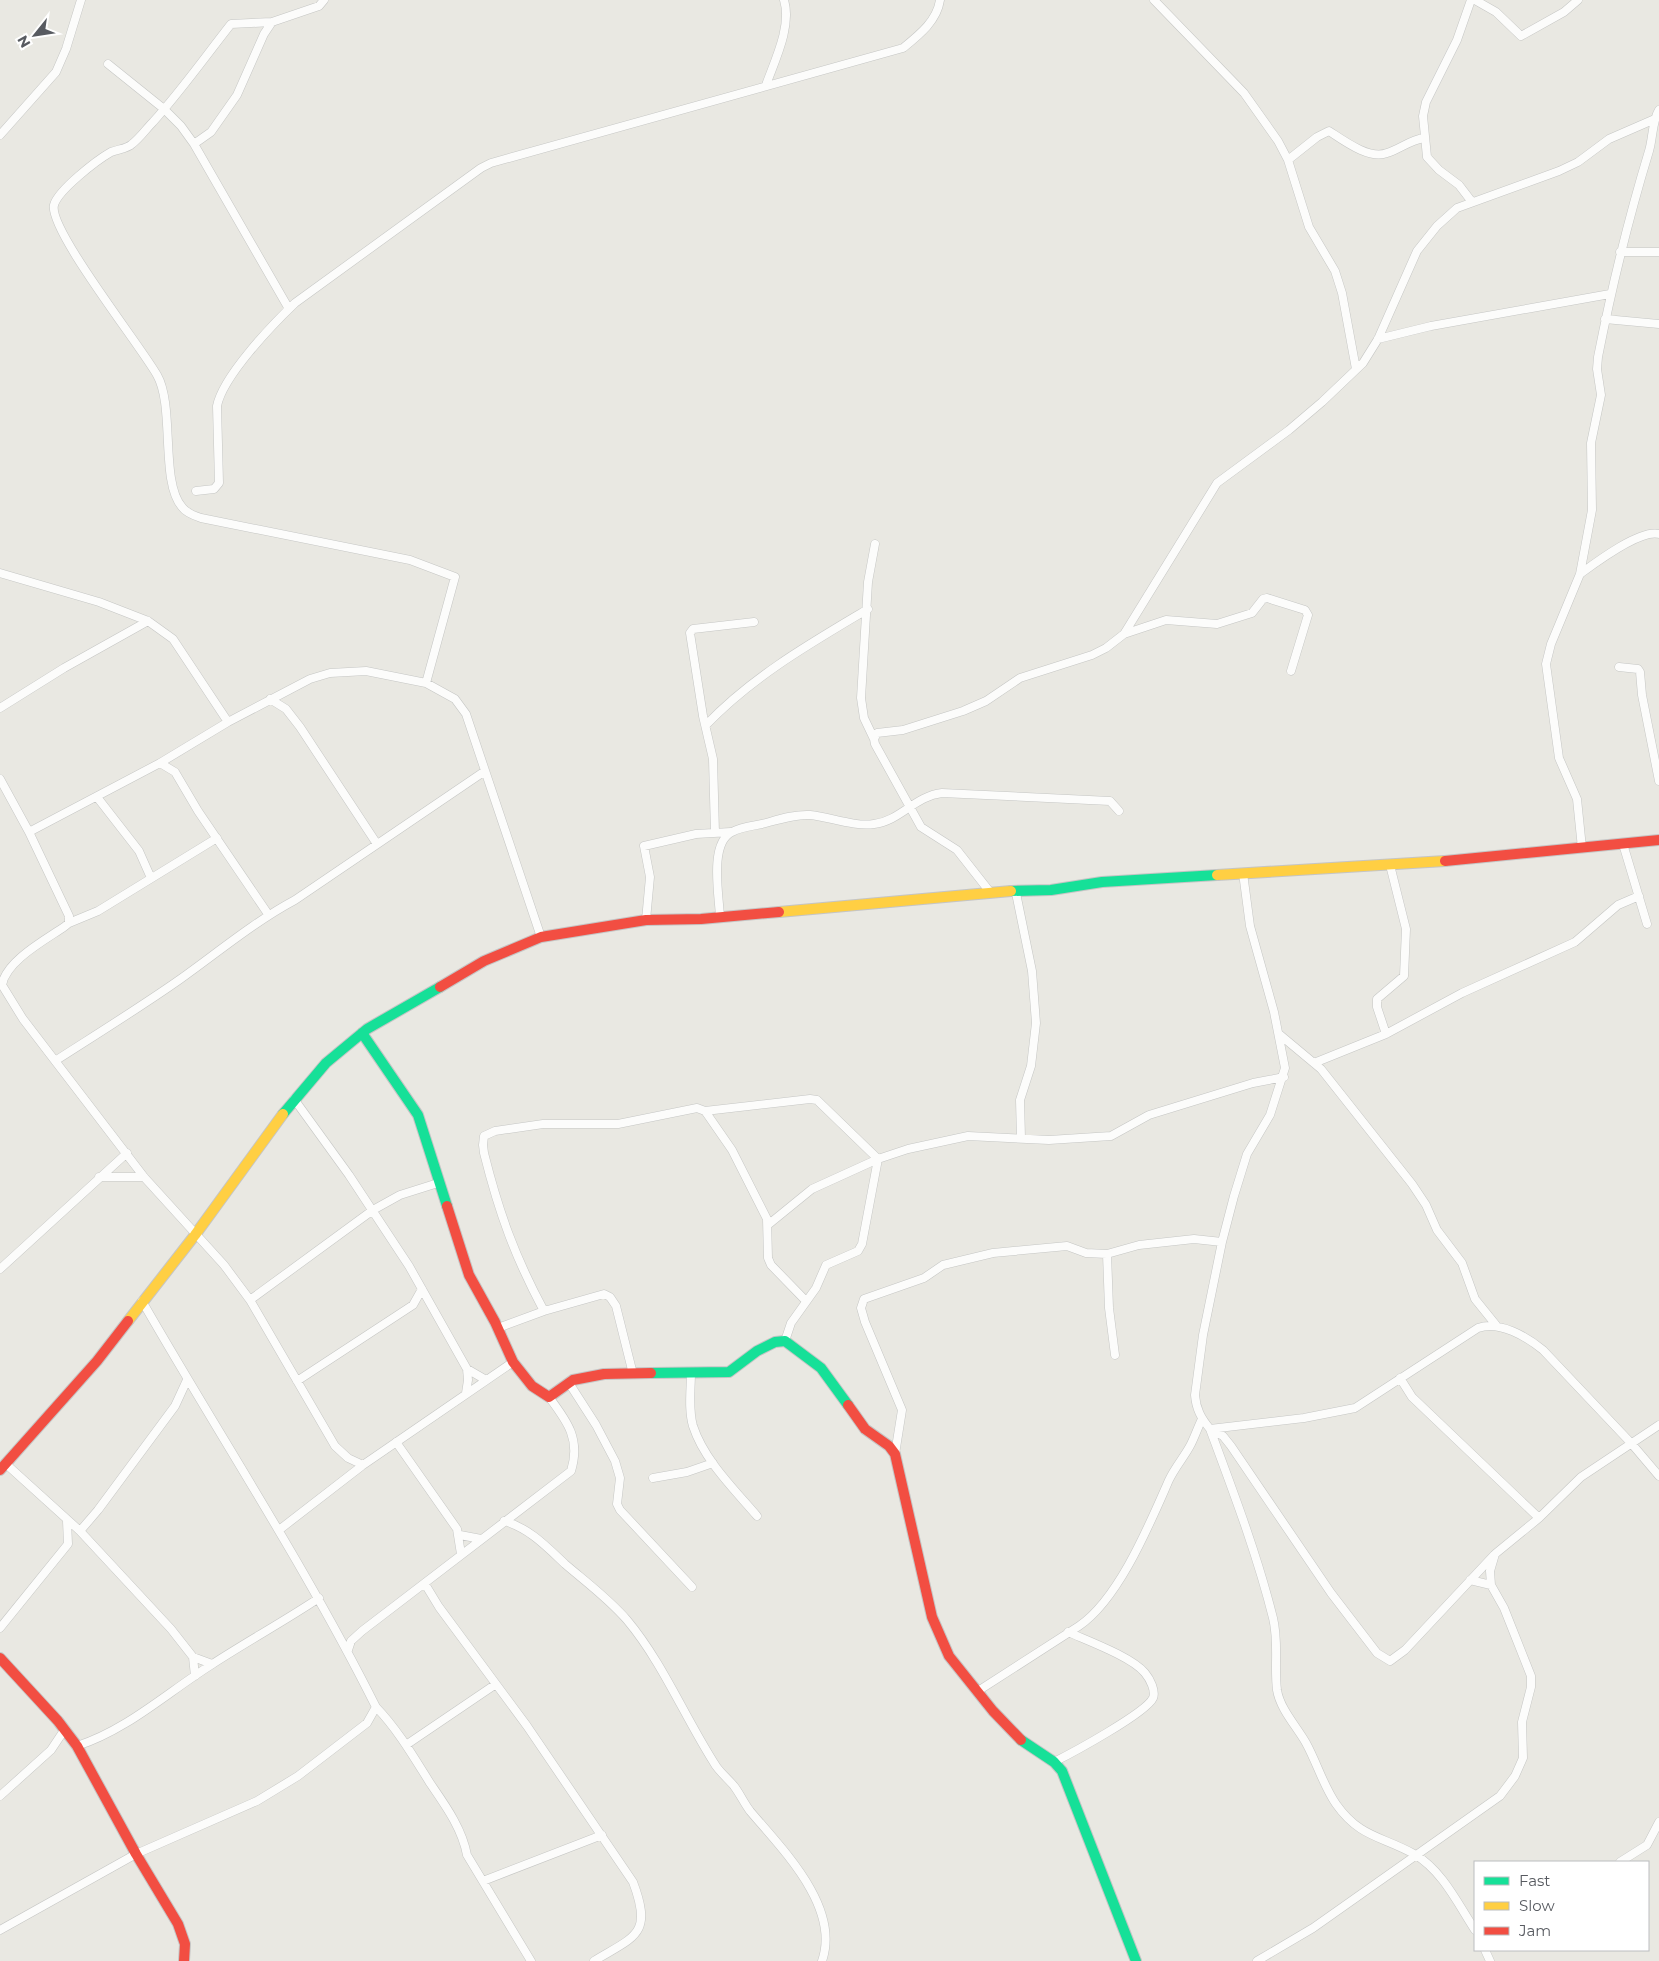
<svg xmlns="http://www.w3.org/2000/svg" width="1659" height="1961" viewBox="0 0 1659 1961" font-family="Montserrat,sans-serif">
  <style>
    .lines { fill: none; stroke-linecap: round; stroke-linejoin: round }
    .street-casing { stroke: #c5c6c4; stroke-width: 9 }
    .fast-casing { stroke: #c5c5c5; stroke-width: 12 }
    .slow-casing { stroke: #c5c5c5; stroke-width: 12 }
    .jam-casing { stroke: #c5c5c5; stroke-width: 12 }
    .street { stroke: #fcfcfb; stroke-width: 8 }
    .fast { stroke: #16e098; stroke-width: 10 }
    .slow { stroke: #ffcf43; stroke-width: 10 }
    .jam { stroke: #f24e42; stroke-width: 10 }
  </style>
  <rect width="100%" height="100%" fill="#e9e8e2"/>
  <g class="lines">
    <defs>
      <path id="street" d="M1154,0L1244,93L1278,141L1288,160L1309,227L1335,271L1342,293L1356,369
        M1471,0L1457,40L1426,102L1423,116L1427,157L1439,170L1459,185L1472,202
        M1475,0L1496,12L1521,36L1564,12L1578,0
        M272,22L231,24C205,57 181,91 153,122C146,129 140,138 132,144C127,149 118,149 111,152C97,160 58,190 54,205C48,229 140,345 157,375C175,406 160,482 182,507C186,513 195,516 201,518L410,560L455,577L426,683
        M108,64L164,109L181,126L194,144L289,309
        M766,85C775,60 792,26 784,0
        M0,135L56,72L66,49L81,0
        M194,144L211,132L237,95L264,34L272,22L319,6L324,0
        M1288,160L1317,137L1329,131C1343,140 1369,160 1387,153C1400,149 1410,140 1424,138
        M1620,252H1659
        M1605,319L1659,324
        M1378,339L1431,326L1610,294
        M196,491L214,489L219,483L217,406C223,376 272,325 295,303L481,168L491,163L903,48C919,35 937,21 940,0
        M0,573L99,602L148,621L173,639L228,722
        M1580,574C1595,563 1640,529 1659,534
        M1124,634L1166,620L1217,624L1252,613L1263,599L1267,598L1305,610L1308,615L1291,671
        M1619,667L1638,669L1640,672L1642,695L1659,781
        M270,699L286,709L300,727L377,844
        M0,708L64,668L148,621
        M706,725C753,676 811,643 868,609
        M874,739L864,718L861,698L868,582L875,544
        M160,763L175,772L198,811L268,914
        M0,779L29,832L69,916V923L64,927C45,940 6,961 2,985L23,1019L144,1177L224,1265L250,1300L335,1446L348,1458L363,1465
        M97,797L139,851L151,878
        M29,832L160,763L228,722L310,679L330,673L366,671L426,683L455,699L466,714L541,937
        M715,833L713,759L703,716L690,633L693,629L754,622
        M1623,844L1647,924
        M1582,848L1577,799L1559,758L1546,664L1551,644L1580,574L1592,510L1591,443L1601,395L1597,369L1598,357C1612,286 1628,220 1649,151C1653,138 1652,121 1659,110
        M1243,873L1250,926L1274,1012L1285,1068L1270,1115L1247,1154L1234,1196L1222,1242L1203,1335L1195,1395C1196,1409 1201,1418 1210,1429C1233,1491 1257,1554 1273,1618C1279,1642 1274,1666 1277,1690C1280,1709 1297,1727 1306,1743C1317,1763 1323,1785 1336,1804C1360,1838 1382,1836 1414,1854C1442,1870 1458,1904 1475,1930
        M990,892L957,850L921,827L875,744L874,739L877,733L903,730L963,711L986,701L1020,678L1092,655L1106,648L1124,634L1217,483L1289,430L1322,402L1363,363L1378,339L1417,251L1437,226L1457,208L1559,171L1578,162L1609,139L1655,119
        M1016,893L1032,971L1036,1023L1031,1066L1020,1100L1021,1138
        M720,917C719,895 709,843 732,832C741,827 752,826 762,824C777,820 795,814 810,815C830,817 854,827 874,824C900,821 915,796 942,793L1110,801L1119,811
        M646,920L650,877L644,846L696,834L731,832
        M69,923L98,911L217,838
        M1279,1034L1321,1069L1412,1184L1426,1205L1437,1230L1462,1263L1475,1299L1496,1325
        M1386,1034L1377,1007V999L1404,976L1406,929L1390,865
        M55,1061C97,1034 139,1008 179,980C217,953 254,922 295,900L485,771
        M1314,1063L1386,1034L1462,993L1575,942L1618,905L1639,896
        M294,1099L349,1175L409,1266L467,1369L468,1380L466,1393
        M705,1111L810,1099L817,1100L878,1159L862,1244L858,1251L826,1265L816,1288L791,1323L785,1341
        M99,1177H144
        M769,1224L812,1189L878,1159L908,1149L968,1136L1049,1140L1111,1136L1149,1115L1253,1083L1284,1077
        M1107,1254L1109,1308L1115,1355
        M0,1269L127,1153
        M250,1300L373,1210L400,1195L438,1183
        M544,1311C515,1257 499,1213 484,1153L483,1145L484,1136L495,1131L543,1124H618L697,1108L705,1111L732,1150L767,1219L768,1258L771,1265L806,1301
        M498,1328L544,1311L604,1294L610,1297L616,1306L633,1374
        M467,1369L486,1380
        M691,1372C691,1389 688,1409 693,1426C704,1460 734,1489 757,1516
        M1400,1378L1412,1397L1539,1518
        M297,1381L413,1305L422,1289
        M569,1383L596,1425L615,1461L620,1478L617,1504L620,1510L692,1587
        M1210,1429L1304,1418L1355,1408L1478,1328C1499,1320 1527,1337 1543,1350L1631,1443L1659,1476
        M1210,1429L1223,1436L1231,1446L1331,1593L1377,1653L1390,1661L1405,1650L1494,1555
        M396,1442L457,1529L461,1554
        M895,1454L902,1410L865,1322L861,1308L864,1299L924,1278L943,1265L993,1253L1067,1246L1086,1253L1107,1254L1139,1245L1194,1239L1222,1242
        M6,1464L80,1531L171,1629L193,1657L195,1676
        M653,1478L687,1472L713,1463
        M504,1521C529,1528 546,1546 565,1564C586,1582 609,1599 627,1620C663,1663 685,1718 716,1766C721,1773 728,1779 734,1786C740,1794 744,1803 750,1811C782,1849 841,1907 822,1961
        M279,1530L363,1465L513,1362
        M80,1531L98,1510L175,1406L187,1380
        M460,1535L481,1539
        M1470,1580L1491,1585
        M425,1584L439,1607L527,1726L633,1882C653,1935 635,1936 594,1961
        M0,1628L68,1544L67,1521
        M348,1650L351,1641L362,1631L571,1471C581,1439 567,1421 549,1397
        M193,1657L212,1664
        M978,1691L1079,1626C1119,1599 1150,1523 1169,1480C1175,1467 1185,1456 1191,1444C1195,1436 1198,1427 1202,1419
        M376,1707C398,1730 413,1756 430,1783C445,1805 462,1828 467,1855L531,1961
        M406,1745L496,1684
        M77,1746C127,1730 168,1692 211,1665C246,1642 283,1622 319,1598
        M1054,1762C1072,1753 1146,1713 1153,1698C1156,1691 1150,1679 1145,1673C1132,1657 1088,1641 1068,1632
        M0,1796L51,1750L65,1729
        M1620,1862L1647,1845L1659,1822
        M483,1881L602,1835
        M0,1930L136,1854L257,1801L298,1776L367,1723L376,1707C306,1567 220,1437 142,1301
        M1485,1950L1490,1961
        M1257,1961L1313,1928L1500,1796L1515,1776L1523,1758L1522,1722L1531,1687V1676L1504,1608L1491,1585L1490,1571L1495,1554L1539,1518L1581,1477L1659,1425"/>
      <path id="fast" d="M1011,891L1051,890L1102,882L1217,875
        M362,1033L418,1115L447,1206
        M283,1114L326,1063L367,1029L440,987
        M651,1373L729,1372L757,1351L775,1342L785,1341L821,1368L848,1405
        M1021,1740L1054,1762L1062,1771L1136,1961"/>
      <path id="slow" d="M1217,875L1445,861
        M779,912L1011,891
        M128,1321L195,1235L283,1114"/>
      <path id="jam" d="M1445,861L1659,840
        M440,987L484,961L541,937L646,920L701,919L779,912
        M447,1206L469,1275L495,1322L513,1362L532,1386L549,1397L573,1380L604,1374L651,1373
        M848,1405L865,1429L889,1446L895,1454L932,1617L949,1656L993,1711L1021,1740
        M0,1470L97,1361L128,1321
        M0,1658L58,1721L77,1746L136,1854L178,1924L185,1944L184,1961"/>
    </defs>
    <use href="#street" class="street-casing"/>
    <use href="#fast" class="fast-casing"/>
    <use href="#slow" class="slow-casing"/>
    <use href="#jam" class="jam-casing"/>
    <use href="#street" class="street"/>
    <use href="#fast" class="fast"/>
    <use href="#slow" class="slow"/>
    <use href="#jam" class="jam"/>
  </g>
  <rect x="1474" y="1861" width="175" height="90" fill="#ffffff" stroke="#bcbdc0"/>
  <rect x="1484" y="1877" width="25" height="8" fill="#16e098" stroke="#bcbdc0"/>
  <text x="1519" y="1886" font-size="15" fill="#585b61">Fast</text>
  <rect x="1484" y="1902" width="25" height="8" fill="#ffcf43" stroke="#bcbdc0"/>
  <text x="1519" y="1911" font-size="15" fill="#585b61">Slow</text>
  <rect x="1484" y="1927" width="25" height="8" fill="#f24e42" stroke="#bcbdc0"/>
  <text x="1519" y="1936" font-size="15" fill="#585b61">Jam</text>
  <g transform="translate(35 35) rotate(240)" stroke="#ffffff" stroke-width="4" paint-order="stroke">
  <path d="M0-4L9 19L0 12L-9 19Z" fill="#585b61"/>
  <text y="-8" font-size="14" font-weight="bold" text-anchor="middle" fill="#585b61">N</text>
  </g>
</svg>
